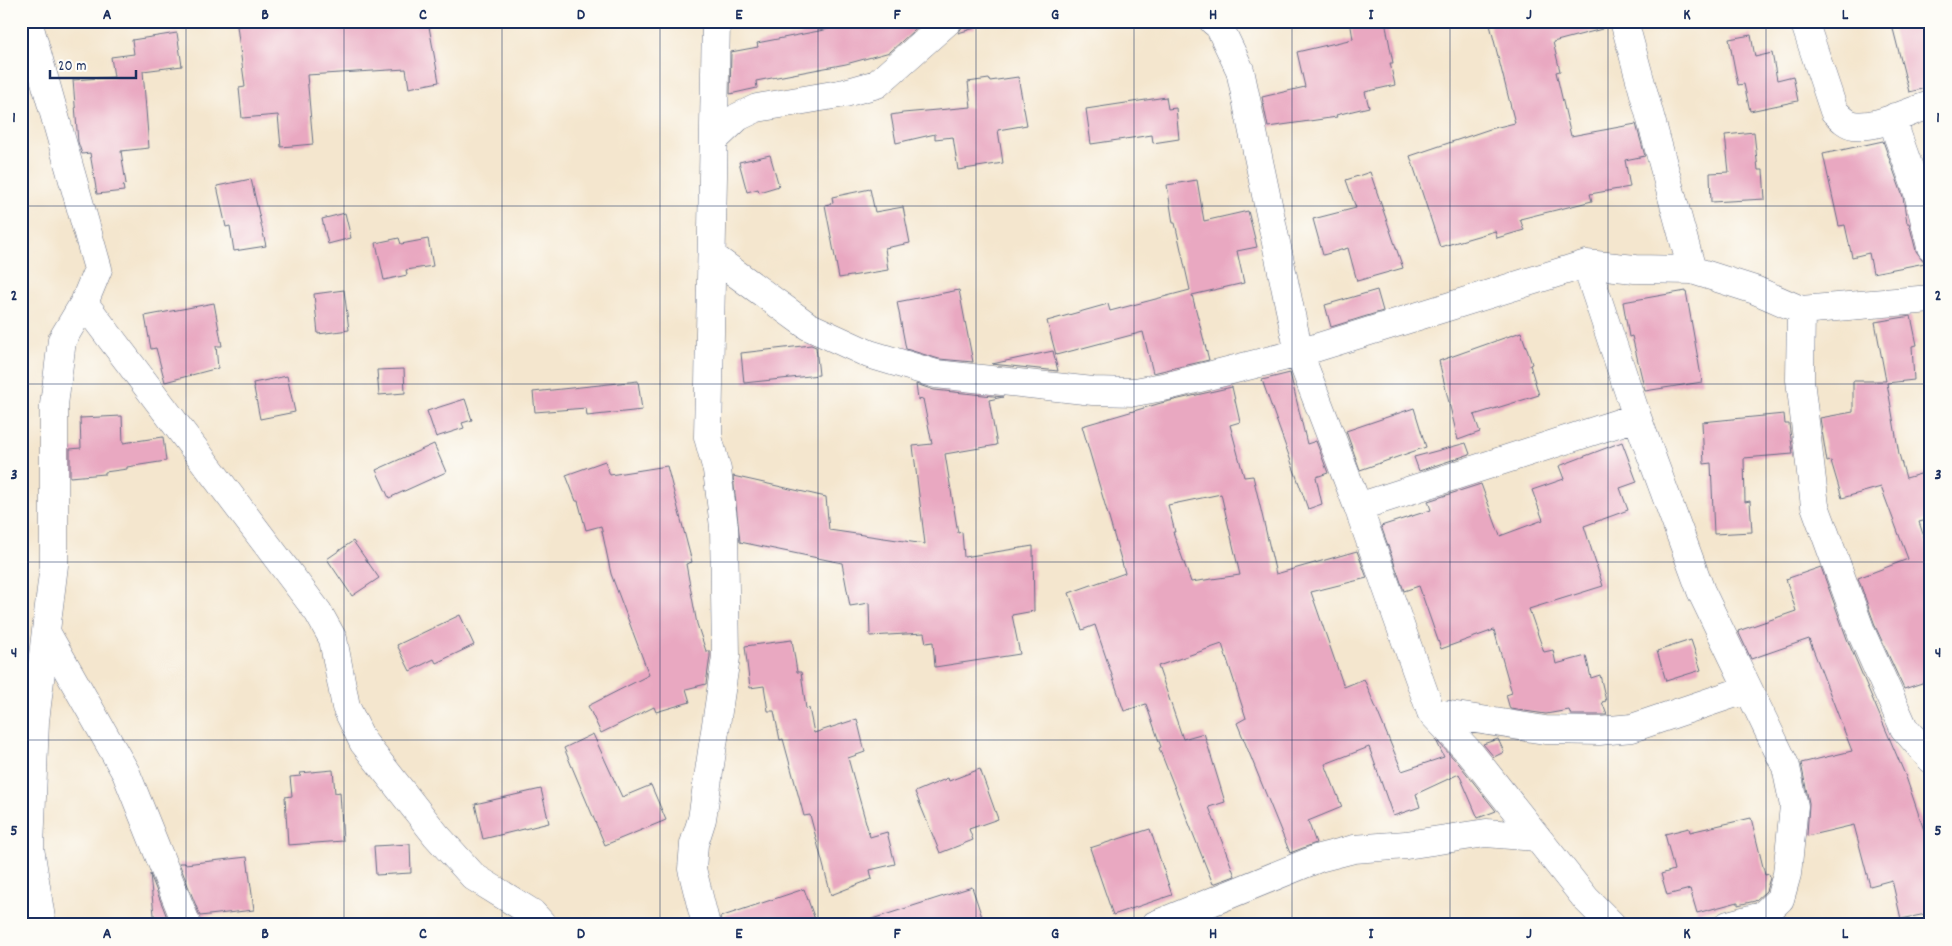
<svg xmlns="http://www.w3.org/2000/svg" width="1952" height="946" viewBox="0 0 1952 946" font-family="Dekko,sans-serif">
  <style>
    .building { fill: #e9a8c1; fill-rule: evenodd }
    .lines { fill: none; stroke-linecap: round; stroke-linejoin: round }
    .minor-casing { stroke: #676f85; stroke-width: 29 }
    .minor { stroke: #fff; stroke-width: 28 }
    .grid { fill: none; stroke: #1b2f5e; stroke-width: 1; stroke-opacity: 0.55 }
    .neatline { fill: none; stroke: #1b2f5e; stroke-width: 2 }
    .grid-label { font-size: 16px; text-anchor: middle; font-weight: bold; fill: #1b2f5e }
  </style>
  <rect width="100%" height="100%" fill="#fdfcf7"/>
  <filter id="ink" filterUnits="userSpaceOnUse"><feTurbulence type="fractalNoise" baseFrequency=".02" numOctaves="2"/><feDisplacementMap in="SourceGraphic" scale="10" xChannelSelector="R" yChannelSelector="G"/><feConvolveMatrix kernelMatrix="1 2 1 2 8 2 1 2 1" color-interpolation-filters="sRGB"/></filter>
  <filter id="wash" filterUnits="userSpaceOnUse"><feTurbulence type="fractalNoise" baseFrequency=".0096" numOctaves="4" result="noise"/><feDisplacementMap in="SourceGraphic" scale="20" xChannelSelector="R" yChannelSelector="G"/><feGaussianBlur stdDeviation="1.12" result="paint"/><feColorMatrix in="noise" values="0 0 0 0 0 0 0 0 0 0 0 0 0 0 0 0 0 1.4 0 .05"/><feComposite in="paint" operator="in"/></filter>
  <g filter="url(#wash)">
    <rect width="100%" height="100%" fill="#f4e6ce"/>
    <g id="blocks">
      <path class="building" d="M279,21H428L439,82L409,88L406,69L307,75L313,144L281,147L278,115L242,118L239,88L245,87L237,26Z
        M856,21H924L890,52L846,64L756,81L757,88L730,94L731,52L758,47L757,43L824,30Z
        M963,21H974L975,28L958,33L963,26Z
        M1350,21H1385L1393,63H1390L1395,85L1365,92L1369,107L1336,115L1337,117L1268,127L1262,97L1305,87L1297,52L1353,39Z
        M1489,21H1601L1602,29L1553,42L1560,71L1556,72L1571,136L1636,124L1645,156L1625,160L1630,187L1590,194L1592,201L1520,219L1524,230L1497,238L1495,231L1440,247L1410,156L1490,129L1515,123Z
        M1891,21H1931V87L1909,92Z
        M177,33L182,66L143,71L149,148L121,151L126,184L123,185L124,191L97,194L90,153L82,154L78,142L73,80L114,77L111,57L134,54L132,40Z
        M1751,35L1755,57L1772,53L1777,80L1793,76L1798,101L1750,111L1744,84L1738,85L1729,39Z
        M1018,77L1027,125L998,130L1003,163L958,170L953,137L935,139V134L896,143L891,115L903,113L971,107L968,82L989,79L990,81Z
        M1166,97L1168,109L1176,108L1179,139L1153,143L1152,135L1091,144L1086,109Z
        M1754,132L1758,170H1763L1765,199L1711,202L1710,173L1729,172L1725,135Z
        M1883,141L1903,197L1907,223H1909L1916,251L1925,263L1873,273L1869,253L1852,257L1845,225L1839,226L1823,154Z
        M770,155L779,186L759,192L758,189L747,192L739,162Z
        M1370,172L1403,268L1357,281L1348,248L1323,255L1313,219L1356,208L1346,180Z
        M251,179L266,246L234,251L230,226L226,227L217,186Z
        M1197,180L1204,221L1248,211L1257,247L1237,251L1244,283L1192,295L1209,360L1153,373L1143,332L1056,355L1047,321L1108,304L1110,311L1190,290L1175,223H1173L1167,185Z
        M870,189L875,212L903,207L910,243L885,248L888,270L839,278L825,205L833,203L832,197Z
        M345,213L351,238L328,244L322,219Z
        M399,238L401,244L428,239L433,266L406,270L407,275L384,280L376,243Z
        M344,290L349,330L318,334L314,294Z
        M959,290L973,362L939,359L906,349L897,302Z
        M1377,290L1383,311L1331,327L1325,305Z
        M1686,291L1702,382L1645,391L1632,336L1629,337L1623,302Z
        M214,303L222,346H216L218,368L165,382L156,348L151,349L145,316Z
        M1911,316L1917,345L1912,346L1914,380L1887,383L1899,454L1906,478L1931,471V519L1919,522L1929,552L1931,551V680L1904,689L1876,628L1858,578L1908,559L1881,487L1842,498L1831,461L1827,462L1820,418L1853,412V381H1886L1875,322Z
        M1521,332L1532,364L1530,365L1539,395L1474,415L1480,432L1458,440L1439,361Z
        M811,345L816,347L819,375L744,383L741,353Z
        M1053,351L1058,371L992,364Z
        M404,369L405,393L379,395L377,370Z
        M1290,373L1307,444L1316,441L1328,473L1316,477L1322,504L1308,509L1262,380Z
        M287,376L295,412L260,419L253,383Z
        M638,381L642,410L587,416L586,408L535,412L533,392Z
        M916,384L934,390L1003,397L989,400L997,445L945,454L958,533L962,532L964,557L1033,546L1034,611L1012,615L1020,654L935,667L933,642L926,643L924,633L870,636L869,603L850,606L842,563L740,542L733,476L826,497L829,530L925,544L913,446L932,444L923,399L918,400Z
        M1232,387L1240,422L1230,425L1244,477L1253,476L1276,574L1357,551L1367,578L1311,592L1344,687L1364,679L1402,771L1444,757L1436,740L1459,764L1496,811L1478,818L1459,774L1416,794L1420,807L1393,816L1369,747L1325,764L1342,807L1308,821L1316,843L1290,853L1237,723L1246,718L1222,644L1158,666L1183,739L1204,733L1225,802L1209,807L1235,876L1213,884L1159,748L1161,747L1146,704L1124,711L1095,625L1082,630L1069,593L1125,573L1082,426L1161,403ZM1221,494L1240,575L1191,582L1173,532H1175L1168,505Z
        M465,399L472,420L462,423L464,428L436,437L427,411Z
        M1414,408L1426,447L1360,470L1346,431Z
        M1784,414L1785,424H1789L1793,454L1744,458L1745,502L1750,501L1752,532L1714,534L1711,463L1704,464L1702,422Z
        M122,416L123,443L163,437L166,461L127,467V469L105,472V474L70,477V449L81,448L80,418Z
        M1622,442L1637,482L1620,488L1628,510L1584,526L1603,586L1529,609L1544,652L1553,650L1556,664L1586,656L1591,678L1600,675L1606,701L1602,702L1607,715H1571L1569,710L1546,714L1510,709L1506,695L1512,693L1494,630L1441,649L1419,586L1404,591L1381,526L1431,510L1428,501L1481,484L1500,536L1543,520L1532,490L1564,479L1559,466Z
        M1466,443L1470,454L1419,471L1414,457Z
        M434,444L446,472L389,498L376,470Z
        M605,461L610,475L667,466L692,562L686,564L697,624L706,651H710V656L706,684L686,689L690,702L656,712L654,707L601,733L588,706L649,675L611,574L601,526L586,530L578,501H576L566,475Z
        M353,541L379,578L352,596L327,559Z
        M1821,567L1847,639L1906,777L1931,851V913L1901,919L1892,880L1870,886L1854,825L1807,836L1809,803L1801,763L1852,751L1809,639L1751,659L1738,631L1796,611L1786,579Z
        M460,615L474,645L436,663L434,659L410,671L397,645Z
        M792,640L797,672H801L806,709L809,708L814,733L857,719L865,752L848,758L870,837L887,832L895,864L870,870L872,879L831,895L810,815L804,816L783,739L780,740L774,711H768L764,686L750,688L745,646Z
        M1691,640L1701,670L1666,681L1657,651Z
        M593,734L622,797L651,785L666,820L605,845L564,748Z
        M1498,739L1504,752L1494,757L1483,744Z
        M980,769L998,819L969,829L973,840L940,853L915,792L948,778L949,781Z
        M333,770L335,793L340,792L343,841L288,845L285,797L292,796L290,777L301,776L300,773Z
        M541,789L549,823L483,839L475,804Z
        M1751,818L1765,875L1769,874L1770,878L1766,891L1755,901L1738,905V902L1697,913L1690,889L1667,895L1661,874L1674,870L1665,834L1689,828L1690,832Z
        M1150,829L1172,895L1113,915L1090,848Z
        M410,844L411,873L376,875L374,846Z
        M247,857L254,910L200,916L179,863H185V864Z
        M150,874L170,925H155Z
        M972,887L983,920L968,925H870L869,920Z
        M804,889L817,925H721L720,917Z"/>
    </g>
  </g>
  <g filter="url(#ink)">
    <use href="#blocks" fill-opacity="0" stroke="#676f85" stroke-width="1"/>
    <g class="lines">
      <defs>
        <path id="minor" d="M28,21L98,269L84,303L62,340L54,405V565L35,721L30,848L42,925
          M1213,21L1219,26L1240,70L1299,353L1358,507L1431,712L1471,754L1586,899L1612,925
          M1624,21L1692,270
          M1804,21L1834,111C1840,117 1846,124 1854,125C1877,129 1908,111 1931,105
          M1895,117L1897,134L1918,193L1931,247
          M715,139L738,117L757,108L845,93L877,84L948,21
          M712,256L808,326L869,354L936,374L1093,391L1135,392L1168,386L1299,353L1586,264L1635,269L1692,270L1755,290L1801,310L1931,299
          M1586,264L1637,417L1701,591L1786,767L1794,806L1787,874L1780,899L1762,916L1728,925
          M84,303L318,612L333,639L346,707L363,742L436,835L474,877L532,913L543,925
          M1801,310L1800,380L1815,506L1862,634L1904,728L1931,759
          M1358,507L1637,417
          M46,632L126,773L187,925
          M1431,712L1545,730L1599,731L1632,728L1748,689
          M706,925L692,869L694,844L702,819L726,657L724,527L717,470L708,437L716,21
          M1155,925L1319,858L1354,849L1406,845L1486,833L1537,837"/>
      </defs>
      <use href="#minor" class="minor-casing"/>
      <use href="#minor" class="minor"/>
    </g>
  </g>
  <path class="grid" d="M186,21V925M344,21V925M502,21V925M660,21V925M818,21V925M976,21V925M1134,21V925M1292,21V925M1450,21V925M1608,21V925M1766,21V925M21,206H1931M21,384H1931M21,562H1931M21,740H1931"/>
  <rect width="1952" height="946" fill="none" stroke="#fdfcf7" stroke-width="55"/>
  <path d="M50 70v8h86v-8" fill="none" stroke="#1b2f5e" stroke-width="2.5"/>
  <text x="58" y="70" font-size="15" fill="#1b2f5e" stroke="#fdfcf7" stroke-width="4" paint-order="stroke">20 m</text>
  <rect x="28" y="28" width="1896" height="890" class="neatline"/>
  <g class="grid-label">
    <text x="107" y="19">A</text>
    <text x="265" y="19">B</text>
    <text x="423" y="19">C</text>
    <text x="581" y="19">D</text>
    <text x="739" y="19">E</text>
    <text x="897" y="19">F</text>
    <text x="1055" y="19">G</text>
    <text x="1213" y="19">H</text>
    <text x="1371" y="19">I</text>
    <text x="1529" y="19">J</text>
    <text x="1687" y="19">K</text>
    <text x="1845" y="19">L</text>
    <text x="14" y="122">1</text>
    <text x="1938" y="122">1</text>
    <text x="14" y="300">2</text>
    <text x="1938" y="300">2</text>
    <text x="14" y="479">3</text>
    <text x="1938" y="479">3</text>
    <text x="14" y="657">4</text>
    <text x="1938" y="657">4</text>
    <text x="14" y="835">5</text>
    <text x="1938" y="835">5</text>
    <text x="107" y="938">A</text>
    <text x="265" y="938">B</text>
    <text x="423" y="938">C</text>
    <text x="581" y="938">D</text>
    <text x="739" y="938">E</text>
    <text x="897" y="938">F</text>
    <text x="1055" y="938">G</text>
    <text x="1213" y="938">H</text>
    <text x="1371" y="938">I</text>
    <text x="1529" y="938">J</text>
    <text x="1687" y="938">K</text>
    <text x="1845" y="938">L</text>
  </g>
</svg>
